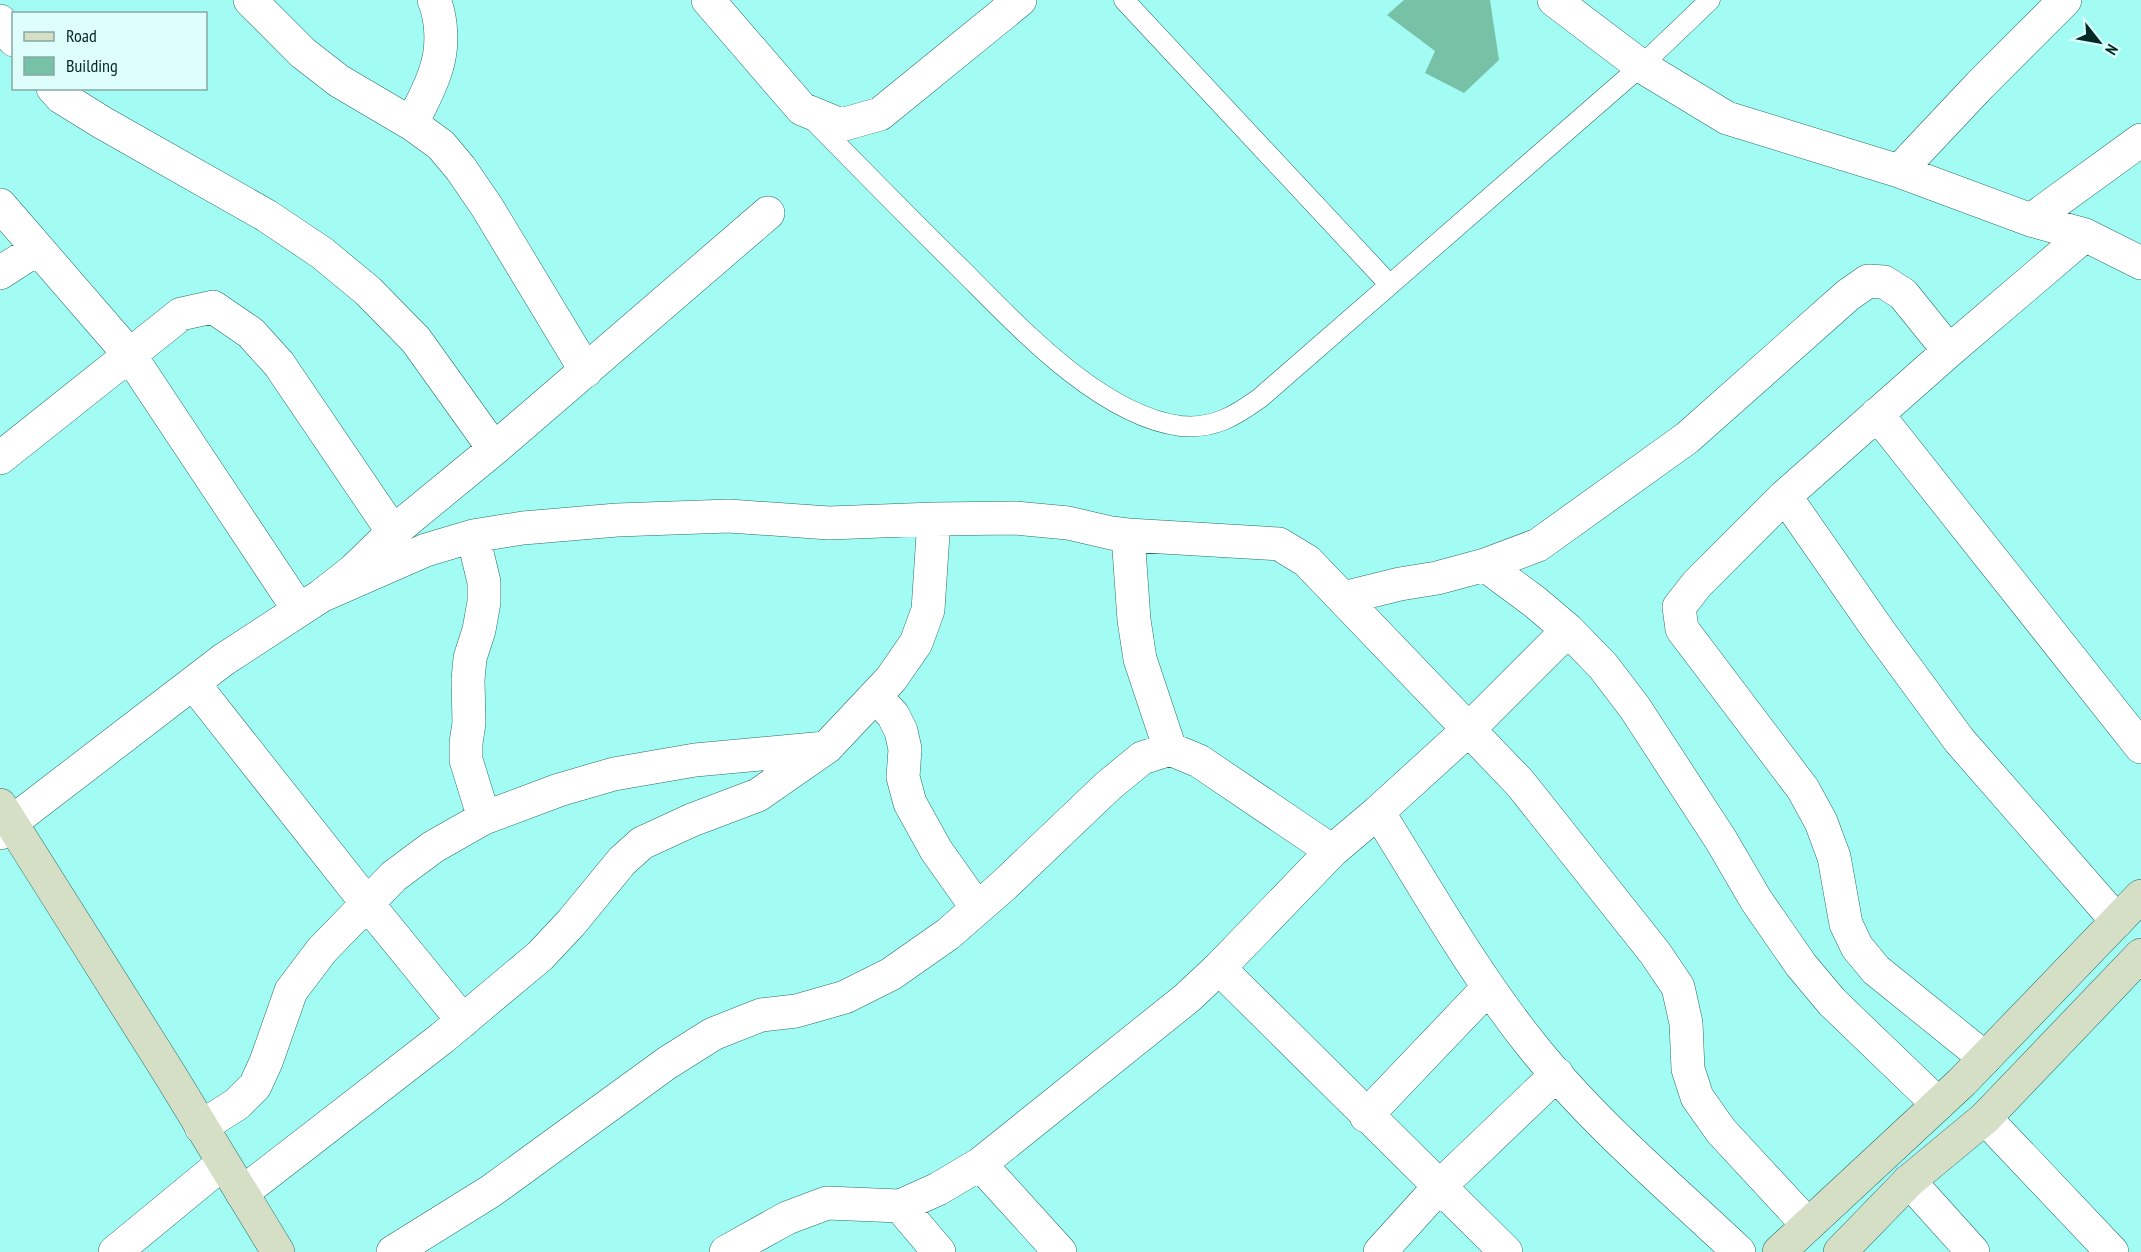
<svg xmlns="http://www.w3.org/2000/svg" width="2141" height="1252" viewBox="0 0 2141 1252" font-family="'PT Sans Narrow',sans-serif">
  <style>
    .building { fill: #77c2a6 }
    .lines { fill: none; stroke-linecap: round; stroke-linejoin: round }
    .service-casing { stroke: #286d68; stroke-width: 21 }
    .minor-casing { stroke: #286d68; stroke-width: 34 }
    .secondary-casing { stroke: #286d68; stroke-width: 34 }
    .service { stroke: #fff; stroke-width: 20 }
    .minor { stroke: #fff; stroke-width: 33 }
    .secondary { stroke: #d5dfc6; stroke-width: 33 }
  </style>
  <rect width="100%" height="100%" fill="#a3fcf3"/>
  <path class="building" d="M1404,0H1490L1499,60L1464,93L1425,73L1435,51L1387,15Z"/>
  <g class="lines">
    <defs>
      <path id="service" d="M1124,0L1390,285
        M814,121C863,171 912,221 962,270C1017,325 1100,416 1181,426C1214,429 1235,416 1260,398L1641,66L1710,0"/>
      <path id="minor" d="M250,0L303,53L339,81L412,124L441,145L461,169L487,207L586,371
        M708,0L802,109L841,125L880,114L1020,0
        M1554,0L1641,66L1727,118L1899,171L2031,220L2085,235L2141,263
        M0,21L14,40
        M53,88L61,97L103,123L267,216L322,253L368,291L416,340L494,449
        M412,124C420,105 432,86 437,66C443,46 442,19 434,0
        M1899,171L1980,85L2065,0
        M0,205L129,354L299,610
        M2031,220L2141,140
        M0,273L37,249
        M1877,414L2141,747
        M0,458L181,314L213,307L251,333L279,364L393,532
        M1785,496L1879,631L1959,740L2117,921
        M1128,535L1134,620L1140,659L1170,749
        M473,536L484,582V602L479,630L470,658L468,680L469,723L466,743V760L484,818
        M1485,565L1535,602L1568,630L1603,666L1635,708L1721,840L1756,900L1801,965L1832,1002L1938,1104
        M321,596L426,550L473,536L523,528L617,520L729,516L829,523L934,519L1015,518L1068,523L1111,533L1128,535L1279,544L1307,561L1520,783L1655,953L1678,987L1686,1023L1688,1069L1697,1097L1721,1131L1808,1225
        M1343,598L1400,584L1437,578L1485,565L1538,545L1687,438L1848,295L1868,281L1884,282L1903,294L1949,351
        M193,683L366,902L463,1021
        M875,696L893,715L901,731L905,749L903,777L910,803L936,850L977,908
        M1378,812C1428,891 1474,974 1533,1047C1593,1122 1669,1186 1739,1252
        M0,833L12,822L223,660L321,596L354,570L393,532L494,449L768,213
        M1219,968L1506,1252
        M1985,1058L1876,970L1857,947L1846,924L1834,857L1821,822L1803,789L1682,629L1679,607L1697,584L1785,496L1949,351L2085,235
        M1366,1116L1488,988
        M1985,1118L2112,1252
        M201,1127L237,1104L255,1086L266,1062L291,991L322,950L394,876L433,847L484,818L559,790L614,774L695,760L825,748
        M980,1164L1060,1252
        M1909,1181L1973,1252
        M242,1193L442,1038L540,956L571,923L622,861L642,843L692,820L758,795L827,747L891,679L916,643L928,610L934,519
        M900,1206L939,1252
        M115,1252L223,1163
        M393,1252L491,1191L667,1063L713,1034L761,1015L796,1011L845,997L891,974L948,934L1002,887L1108,786L1142,758L1170,749L1199,761L1332,851
        M726,1252L787,1218L827,1203L900,1206L938,1189L980,1164L1187,998L1219,968L1332,851L1378,812L1468,730L1568,630
        M1380,1252L1439,1187L1557,1074"/>
      <path id="secondary" d="M0,805L169,1073L278,1252
        M1779,1252L1962,1082L2141,896
        M1840,1252L1909,1181L1985,1118L2141,955"/>
    </defs>
    <use href="#service" class="service-casing"/>
    <use href="#minor" class="minor-casing"/>
    <use href="#secondary" class="secondary-casing"/>
    <use href="#service" class="service"/>
    <use href="#minor" class="minor"/>
    <use href="#secondary" class="secondary"/>
  </g>
  <rect x="12" y="12" width="195" height="78" fill="#ddfefa" stroke="#85a9a5" stroke-width="1.5"/>
  <rect x="24" y="32" width="30" height="9" fill="#d5dfc6" stroke="#85a9a5" stroke-width="1.5"/>
  <text x="66" y="42" font-size="18" fill="#012926">Road</text>
  <rect x="24" y="57" width="30" height="18" fill="#77c2a6" stroke="#85a9a5" stroke-width="1.5"/>
  <text x="66" y="72" font-size="18" fill="#012926">Building</text>
  <g transform="translate(2099 42) rotate(121)" stroke="#ddfefa" stroke-width="4.5" paint-order="stroke">
  <path d="M0-4.5L10 22L0 15L-10 22Z" fill="#012926"/>
  <text y="-9" font-size="16" font-weight="bold" text-anchor="middle" fill="#012926">N</text>
  </g>
</svg>
